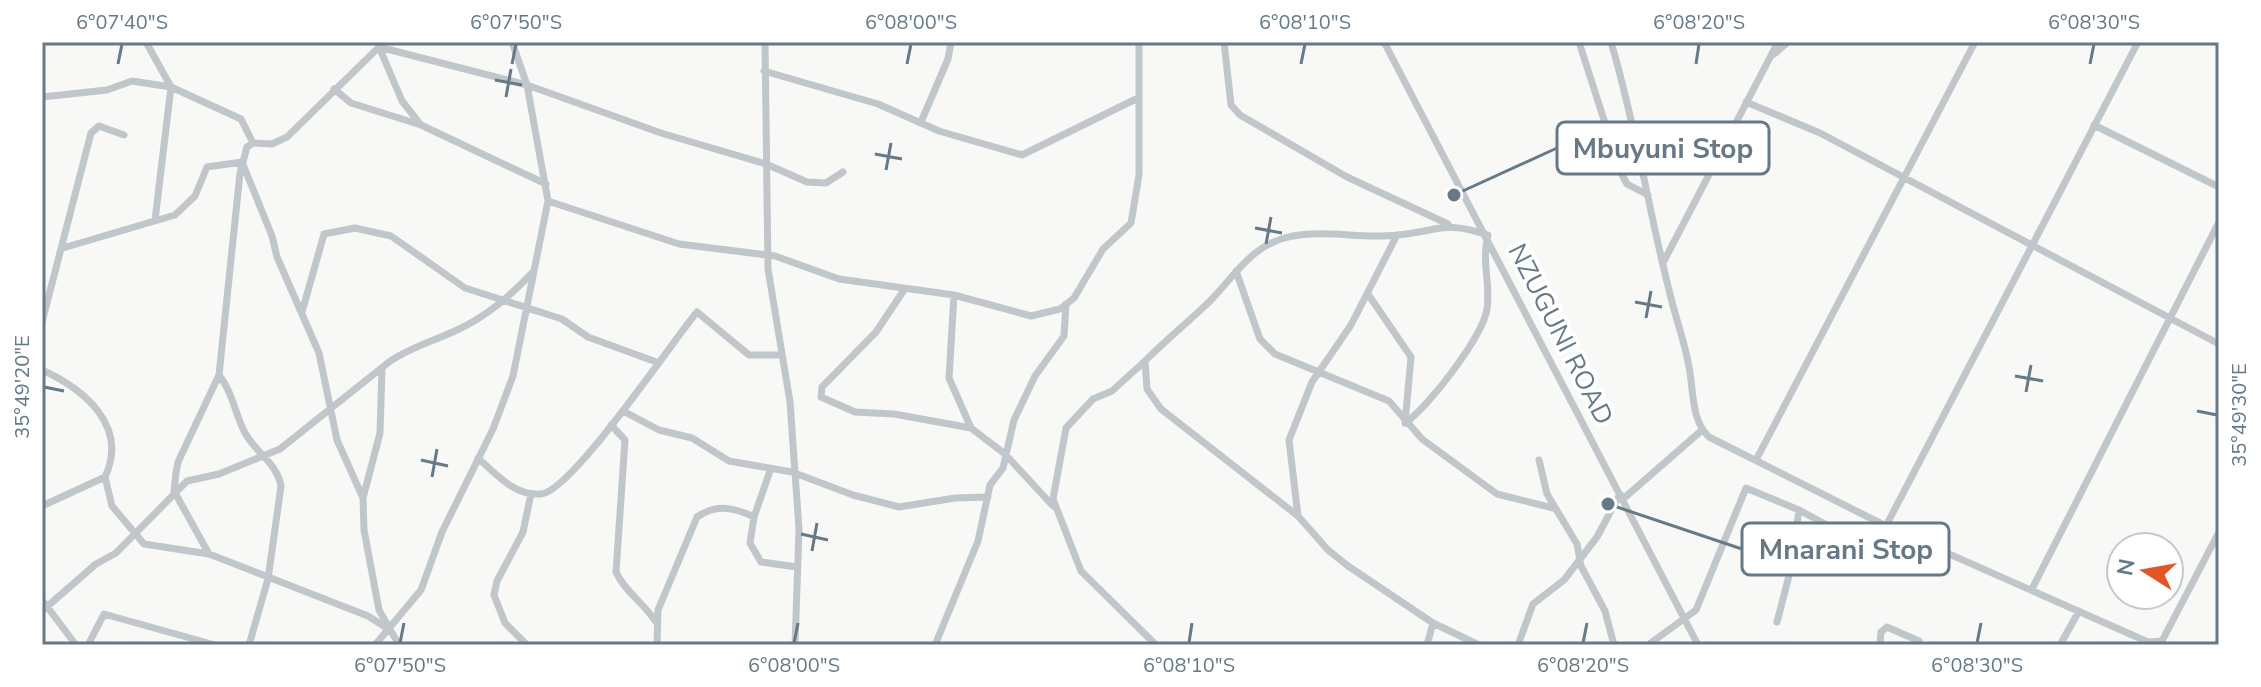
<svg xmlns="http://www.w3.org/2000/svg" width="2261" height="687" viewBox="0 0 2261 687" font-family="'Nunito Sans',sans-serif">
  <style>
    .lines { fill: none; stroke-linecap: round; stroke-linejoin: round }
    .minor { stroke: #c1c6ca; stroke-width: 7 }
    .ticks { fill: none; stroke: #677987; stroke-width: 3 }
    .labels { text-anchor: middle; stroke-width: 8; stroke-linejoin: round; paint-order: stroke }
    .street-label { font-size: 26px; fill: #677987; stroke: #fff }
    .leader { fill: none; stroke: #677987; stroke-width: 3 }
    .callout-dot { fill: #677987; stroke: #fff; stroke-width: 3 }
    .callout { fill: #fff; stroke: #677987; stroke-width: 3 }
    .callout-label { font-size: 28px; text-anchor: middle; font-weight: bold; fill: #677987 }
    .neatline { fill: none; stroke: #677987; stroke-width: 3 }
    .ticks-label { font-size: 20px; text-anchor: middle; fill: #677987 }
  </style>
  <rect width="100%" height="100%" fill="#f8f8f6"/>
  <g class="lines">
    <path class="minor" d="M146,42L171,87L241,119L253,143
      M377,42L402,101L420,124
      M765,42L768,269L790,402L799,529L795,645
      M1224,42L1231,105L1240,115L1347,177L1448,224
      M1384,42L1698,645
      M1579,42L1621,173L1627,184L1648,195
      M1611,42C1636,126 1649,213 1671,298C1676,319 1684,340 1688,362C1694,386 1690,420 1709,437L1886,526L2148,642L2162,641L2219,532
      M1774,54L1788,42
      M764,71L878,104L939,131L1022,155L1138,98
      M334,89L351,103L421,125L546,184
      M42,97L107,90L132,81L171,87L155,220
      M1746,102L1820,133L2219,344
      M921,122L948,59L951,42
      M2094,125L2219,187
      M548,201L679,244L775,256L839,279L954,295L1031,316L1060,309L1074,298L1103,249L1131,223L1139,175V42
      M63,248L175,215L195,196L207,167L242,162L272,236L277,257L319,353L337,440L363,498
      M1664,261L1778,42
      M1236,271L1260,339L1275,354L1389,401L1422,439L1497,494L1553,508
      M904,290L876,332L822,387L821,397L855,412L894,414L971,428L1005,454L1053,506
      M1368,294L1411,357L1405,423
      M954,295L949,378L971,428
      M302,312L324,234L355,228L391,236L465,288L562,319L588,337L659,363
      M42,322L91,133L99,126L124,135
      M1145,361L1112,391L1093,399L1066,428L1053,499L1081,571L1156,645
      M382,368L380,433L363,498L364,530L379,610L399,645
      M42,370C84,389 129,426 105,477L42,506
      M219,375C233,393 235,414 245,433C256,453 277,463 281,486L268,579L249,645
      M623,411L659,430L692,438L729,461L792,472L853,495L899,507L955,498L988,497
      M1405,423C1428,408 1483,336 1487,309C1491,284 1481,262 1488,235C1444,220 1439,231 1398,235C1363,239 1328,230 1293,236C1252,243 1235,276 1208,303C1187,323 1165,341 1145,361L1147,389L1161,409L1298,516L1328,550L1348,566L1433,623L1479,645
      M611,425L625,440L616,572C625,592 644,603 656,622
      M478,458C496,474 514,496 541,494C572,491 671,343 697,312L749,355H782
      M1539,460L1547,494L1577,544L1581,566L1605,611L1614,645
      M1756,460L1975,42
      M770,471L754,517L750,543L761,562L797,567
      M105,477L112,506L144,544L209,554L368,616L390,630
      M1623,499L1701,431
      M1298,516L1289,440L1312,382L1351,325L1397,235
      M1886,526L2138,42
      M209,554L174,491L176,473L178,462L219,375L240,173L247,147L253,143L272,144L287,137L379,47L527,85L661,133L766,164L807,182L826,183L843,172
      M2032,589L2219,222
      M42,600L76,645
      M42,611L96,564L116,553L187,481L219,474L280,449L389,362C410,347 434,341 457,330C487,316 509,297 532,273
      M1777,622L1791,568L1799,510
      M88,645L104,614L215,645
      M375,645L421,590L442,532L493,429L513,376L548,201L527,85L512,42
      M527,645L505,623L494,595L497,581L523,532L531,494
      M657,645L658,610L697,517C716,504 733,507 754,517
      M935,645L978,541L990,485L1003,468L1014,420L1035,376L1064,336L1066,304
      M1427,645L1433,623
      M1518,645L1533,604L1564,580L1597,537L1620,494
      M1648,645L1696,610L1746,488L1799,510L1884,556
      M1880,645L1881,632L1887,627L1919,641
      M2060,645L2079,611"/>
  </g>
  <path class="ticks" d="M118,64L122,44M512,64L516,44M907,64L911,44M1301,64L1305,44M1696,64L1699,44M2090,64L2094,44M495,80L522,85M506,97L511,69M875,154L902,159M886,170L891,143M1255,228L1282,233M1266,244L1271,217M1635,302L1662,307M1646,318L1651,291M2015,376L2043,381M44,387L64,391M2026,392L2031,365M2197,411L2217,415M421,460L448,466M432,477L437,449M801,534L828,540M812,551L817,523M400,643L404,623M794,643L798,623M1189,643L1192,623M1583,643L1587,623M1977,643L1981,623"/>
  <g class="labels">
    <g class="street-label">
      <text transform="translate(1561 334) rotate(63)" y="9">NZUGUNI ROAD</text>
    </g>
  </g>
  <path class="leader" d="M1454 195L1557 148M1608 504L1742 549"/>
  <g class="callout-dot">
    <circle cx="1454" cy="195" r="8"/>
    <circle cx="1608" cy="504" r="8"/>
  </g>
  <g class="callout">
    <rect x="1557" y="122" width="212" height="52" rx="8"/>
    <rect x="1742" y="523" width="207" height="52" rx="8"/>
  </g>
  <g class="callout-label">
    <text x="1663" y="158">Mbuyuni Stop</text>
    <text x="1846" y="559">Mnarani Stop</text>
  </g>
  <rect width="2261" height="687" fill="none" stroke="#ffffff" stroke-width="88"/>
  <g transform="translate(2145 571) rotate(281)"><circle r="38" fill="#ffffff" stroke="#c2c9cf" stroke-width="2"/>
  <path d="M0-6L14 30L0 20L-14 30Z" fill="#e2552b"/>
  <text y="-12" font-size="22" font-weight="bold" text-anchor="middle" fill="#677987">N</text>
  </g>
  <rect x="44" y="44" width="2173" height="599" class="neatline"/>
  <g class="ticks-label">
    <text x="122" y="29">6°07'40"S</text>
    <text x="516" y="29">6°07'50"S</text>
    <text x="911" y="29">6°08'00"S</text>
    <text x="1305" y="29">6°08'10"S</text>
    <text x="1699" y="29">6°08'20"S</text>
    <text x="2094" y="29">6°08'30"S</text>
    <text transform="translate(22 387) rotate(-90)" y="7">35°49'20"E</text>
    <text transform="translate(2239 415) rotate(-90)" y="7">35°49'30"E</text>
    <text x="400" y="672">6°07'50"S</text>
    <text x="794" y="672">6°08'00"S</text>
    <text x="1189" y="672">6°08'10"S</text>
    <text x="1583" y="672">6°08'20"S</text>
    <text x="1977" y="672">6°08'30"S</text>
  </g>
</svg>
